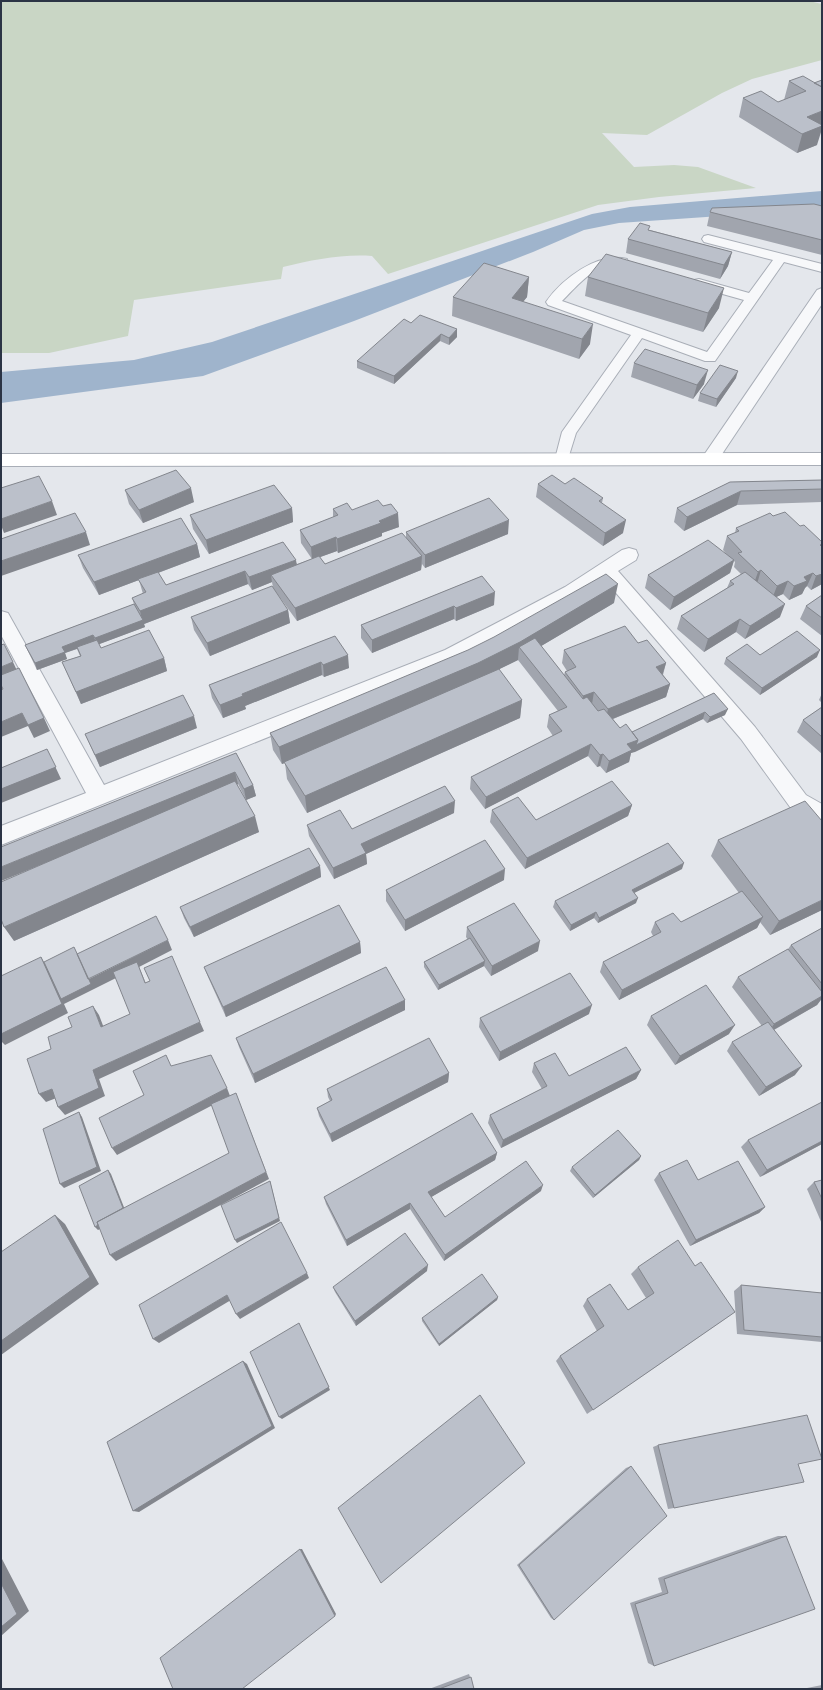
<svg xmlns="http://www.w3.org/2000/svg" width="823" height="1690" viewBox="0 0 823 1690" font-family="Ubuntu,sans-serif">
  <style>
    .green { fill: #c9d6c5 }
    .water { fill: #9fb4cc }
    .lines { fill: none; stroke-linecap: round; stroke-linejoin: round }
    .service-casing { stroke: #a9aeb7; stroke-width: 2 }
    .minor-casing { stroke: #a9aeb7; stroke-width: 2 }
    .secondary-casing { stroke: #a9aeb7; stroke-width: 2 }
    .service { fill: #f7f8fa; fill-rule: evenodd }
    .minor { fill: #f7f8fa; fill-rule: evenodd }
    .secondary { fill: #fff; fill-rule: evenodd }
    .wall { fill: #a1a5ae }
    .shaded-wall { fill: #83868d }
    .building { fill: #bbc0ca; stroke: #83868d }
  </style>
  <rect width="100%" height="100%" fill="#e4e7ec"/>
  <path class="green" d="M1,1H809L822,4V60L752,79L722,93L647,135L602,133L634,167L674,165L698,167L756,188L659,197L598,205L388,274L372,256C341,254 313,260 283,267L281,279L134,300L128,336L49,353H2Z"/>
  <path class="water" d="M822,191V209L619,223L584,230L533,252L354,321L203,376L1,403V372L134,360L212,342L592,214L630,207Z"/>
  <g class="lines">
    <defs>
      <path id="service" d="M708,235L822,264V272L784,262L715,361H705L642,338L576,433L567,462L562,464L557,462L555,459L562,432L631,335L548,305L546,302C562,279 597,252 627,259L628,262L627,265C620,266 614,265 607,266C589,271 575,288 562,301L707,352L744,300L694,286L692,283L694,280L699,279L749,293L773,260L704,242L702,239L704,236Z"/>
      <path id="minor" d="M822,288V304L716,463L710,465L704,463L701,459L704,455L817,290Z
        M629,548L636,550L638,555L636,560L618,571L755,727L806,795L822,804V824L790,807L741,739L605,580L579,597L459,660L1,845V826L86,793L1,635V611L8,613L104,785L445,650L565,587L622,550Z"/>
      <path id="secondary" d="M822,453V465L1,466V454Z"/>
    </defs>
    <use href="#service" class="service-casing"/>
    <use href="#minor" class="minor-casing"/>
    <use href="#secondary" class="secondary-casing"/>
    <use href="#service" class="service"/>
    <use href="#minor" class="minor"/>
    <use href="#secondary" class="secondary"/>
  </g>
  <path class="wall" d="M789,81L814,83L817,145L797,153L739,117L743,98L778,102L784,100Z
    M822,206V255L707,226L710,212Z
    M650,230L732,252L728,266L720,279L626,253L628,239Z
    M529,277L527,297L523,302L590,344L579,359L452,316L453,297Z
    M588,277L719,308L703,332L585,296Z
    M411,323L457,337L449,345L440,341L394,384L357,368V361Z
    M634,363L704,384L693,399L631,377Z
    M736,378L716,407L698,401L700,393Z
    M822,480V502L737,505L684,531L674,522L677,508L730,482Z
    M538,484H565L603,498L602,503L623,533L603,546L536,497Z
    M125,490L194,502L143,523L129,504Z
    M292,508L293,522L209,554L193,529L190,515Z
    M333,509L352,510L399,527L382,533V536L338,553L337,551L320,557L325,564L406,538V532L508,534L425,568L422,564L421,570L297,621L273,588L272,582L252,590L248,584L144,624L145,627L99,644L101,648L164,658L167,671L81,704L68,675L62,662L80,656L77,649L65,653L67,659L37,670L25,645L134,604L132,598L143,594L139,580L99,595L83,568L78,555L197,544L200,557L158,573L166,585L283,542L297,564L312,559L301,543L300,530L333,517Z
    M773,516L800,526L822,542V584L811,590L807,586L805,588L802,594L789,600L783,594L776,597L780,617L745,639L736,632L704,652L677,629L681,616L727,588L730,581L741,574L734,567L735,562L734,561L730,573L670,610L645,588L648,575L728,556L723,550L727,536L735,533L736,528Z
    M482,576L494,605L456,621L454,619L372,653L361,638V625Z
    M822,595V636L800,619L806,606Z
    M614,603L541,646L564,675L565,672L567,671L562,663L564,650L638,643L666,663L663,675L670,684L666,697L613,719L620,728L632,732L714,693L725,715L707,723L703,719L631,753L629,762L606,773L600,766L597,767L588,756L485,809L470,789L471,777L553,736L547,727L549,715L558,711L518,660L497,670L522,700L520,718L307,813L287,779L285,763L282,764L273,750L270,733Z
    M288,610L290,623L210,656L194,630L191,617Z
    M335,636L349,668L324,677L322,675L245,706L246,709L223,718L212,698L209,685Z
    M760,655L817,657L760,695L724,664L726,658Z
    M822,693V703L819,700Z
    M822,707V754L797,732L803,720Z
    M197,728L100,767L85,734Z
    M236,753L253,785L256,796L246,800L238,784L237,785L259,832L14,941L50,861L1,881Z
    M632,805L628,816L525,869L490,822L492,810L536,820Z
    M454,813L366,854L367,864L334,879L309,836L307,825L352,829Z
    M718,840L822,910L770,935L760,922L757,928L619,1000L600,972L603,962L653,936L651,932L655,922H681L739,893L711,856Z
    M320,866L321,877L194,937L184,918L180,907Z
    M682,869L634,893L636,903L598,923L594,918L570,931L553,907L555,901Z
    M504,880L405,931L386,901V890Z
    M467,927L538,951L491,976L484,966L438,990L424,967V962L468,940L466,937Z
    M822,928V1002L821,1000L817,1005L774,1030L795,1075L759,1096L727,1051L732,1042L762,1026L732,987L738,977L788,949L791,945Z
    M360,942L361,953L226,1017L208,977L204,967Z
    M405,1000V1010L255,1083L239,1047L236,1038Z
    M589,1014L499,1061L479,1027L480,1018Z
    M651,1016L729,1034L675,1065L647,1025Z
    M534,1063L569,1076L641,1070L636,1079L501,1148L488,1123L490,1115L542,1089L532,1072Z
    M449,1073L448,1082L332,1142L319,1116L317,1108L330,1101L328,1097L327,1089Z
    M748,1140L822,1144L760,1177L741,1147Z
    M497,1153L495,1160L431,1197L445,1217L541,1191L444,1261L410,1209L347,1246L326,1204L324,1197Z
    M641,1156L639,1160L593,1198L570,1171L572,1167Z
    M659,1173L698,1180L765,1207L759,1213L690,1246L654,1180Z
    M822,1180V1224L807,1189L814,1182Z
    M695,1266L735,1312L587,1414L556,1361L560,1356L597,1331L583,1306L587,1299L628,1310L646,1298L631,1274L638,1267Z
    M427,1271L356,1326L335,1292L333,1287Z
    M741,1285L822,1293V1342L737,1334L734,1291Z
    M498,1297L497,1300L439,1346L422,1321V1318Z
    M658,1445L798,1464L674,1508L668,1509L653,1447Z
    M631,1466L554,1620L551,1618L517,1565L626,1468Z
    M778,1536H786L654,1666L648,1663L630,1603L662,1592L658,1578Z
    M469,1674L474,1689H429Z
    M822,1685V1689H802Z"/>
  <path class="shaded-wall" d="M822,111V129L817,145L797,153L807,117Z
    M732,252L728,266L720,279L724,265Z
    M529,277L527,297L511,316L512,298Z
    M724,288L719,308L703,332L708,313Z
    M593,324L590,344L579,359L582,339Z
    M457,329V337L449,345V338Z
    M441,334L440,341L394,384V376Z
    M708,370L704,384L693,399L697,385Z
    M738,371L736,378L716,407L717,399Z
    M191,488L194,502L143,523L139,510Z
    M741,491L737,505L684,531L687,517Z
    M52,501L57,515L4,533L1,525V519Z
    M292,508L293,522L209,554L206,540Z
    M398,513L399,527L382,533V536L338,553L337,539L379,521Z
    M509,520L508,534L425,568V555Z
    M626,520L623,533L603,546L605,533Z
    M86,532L90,545L1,576V561Z
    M336,537L337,551L312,560L311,547Z
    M197,544L200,557L99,595L94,582Z
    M422,556L421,570L297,621L295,608Z
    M296,560L298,573L271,575L272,582L252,590L249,577Z
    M734,560L730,573L670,610L674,597Z
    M761,570L757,584L753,586L758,572Z
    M822,570V584L811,590L816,576Z
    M245,571L248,584L144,624L145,627L97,645L95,638L142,620L140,611Z
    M813,573L807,586L805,588L802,594L789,600L794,586L804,577Z
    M788,581L783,594L772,599L777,586Z
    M618,584L614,603L526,655L519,647L518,660L477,680L282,764L279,747Z
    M495,592L494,605L456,621V608Z
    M785,604L780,617L745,639L750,626Z
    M454,606V619L372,653V640Z
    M288,610L290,623L210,656L207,643Z
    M740,619L736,632L704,652L708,639Z
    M93,635L96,642L65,653L67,659L37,670L35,663L62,647Z
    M820,650L817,657L760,695L762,688Z
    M348,655L349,668L324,677L323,665Z
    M164,658L167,671L81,704L76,692Z
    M13,662L19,675L1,682V667Z
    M321,662L322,675L245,706L246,709L223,718L220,705L242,694Z
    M666,663L662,676L656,667Z
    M670,684L666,697L605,722L608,709Z
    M594,692L592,704L580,709L583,696Z
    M522,700L520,718L307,813L305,796Z
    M728,709L725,715L707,723L710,717Z
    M705,712L703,719L635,752L636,745Z
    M22,713L44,718L50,731L34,738L28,726L1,737V722Z
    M194,716L197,728L100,767L95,755Z
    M638,740L635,752L631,753L629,762L606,773L609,761L627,744Z
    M591,744L588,756L485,809L486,797Z
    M47,749L61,779L1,803V789Z
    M603,754L600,766L597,767L600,755Z
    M235,772L238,784L1,881V867Z
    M253,785L256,796L246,800L244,789Z
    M455,801L454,813L366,854L367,864L334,879L333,868L361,844Z
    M632,805L628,816L525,869L527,858Z
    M255,816L259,832L14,941L4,927Z
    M684,863L682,869L630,895L632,890Z
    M320,866L321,877L194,937L190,927Z
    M505,869L504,880L405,931V920Z
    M638,898L636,903L598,923L599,918Z
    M822,900V910L770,935L779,921Z
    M596,912L594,918L570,931L571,925Z
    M763,917L757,928L619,1000L622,990Z
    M168,940L172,950L139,967L150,993L138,967L64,1004L68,1013L5,1045L1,1041V1034L41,957L47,967L88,979L74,947L89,979Z
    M540,941L538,951L491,976L492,966Z
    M360,942L361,953L226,1017L223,1007Z
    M485,961L484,966L438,990L439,985Z
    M822,996V998L817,1005L768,1033L774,1024Z
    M405,1000V1010L255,1083L253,1074Z
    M592,1005L589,1014L499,1061L500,1052Z
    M93,1006L99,1015L107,1036L101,1027Z
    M200,1022L204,1031L99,1079L105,1096L65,1115L58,1107L93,1070Z
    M735,1025L729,1034L675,1065L680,1056Z
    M802,1066L795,1075L759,1096L766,1087Z
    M641,1070L636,1079L501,1148L503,1140Z
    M449,1073L448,1082L332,1142L330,1134Z
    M227,1088L230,1096L117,1155L112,1148Z
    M52,1089L59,1097L46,1102L39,1094Z
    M236,1093L269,1179L116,1261L110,1255L266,1172Z
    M79,1112L82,1117L101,1171L64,1188L60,1184Z
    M822,1141V1144L760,1177L767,1170Z
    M497,1153L495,1160L428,1199V1192Z
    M641,1156L639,1160L593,1198L595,1195Z
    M108,1170L111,1174L127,1215L98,1230L95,1227Z
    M270,1181L280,1221L237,1243L235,1240Z
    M543,1185L541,1191L444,1261L445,1255Z
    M410,1203V1209L347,1246L346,1240Z
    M765,1207L759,1213L690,1246L696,1240Z
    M55,1215L65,1224L99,1284L1,1355V1341Z
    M428,1265L427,1271L356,1326L355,1321Z
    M307,1273L309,1278L240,1319L236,1314Z
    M227,1295L231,1300L159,1343L153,1339Z
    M498,1297L497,1300L439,1346V1344Z
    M299,1323L330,1390L282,1419L279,1417Z
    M243,1361L247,1364L275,1428L139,1512L133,1511Z
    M300,1549H302L336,1614L335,1616Z
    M1,1557L29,1611L1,1636Z"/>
  <path class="building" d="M803,76L822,87V111L807,117L822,125V126L802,134L743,98L761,91L778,102L806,91L789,81Z
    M822,80V87L814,83Z
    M814,204L822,206V240L710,212L712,208Z
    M640,223L650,226L648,230L732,252L724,265L628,239Z
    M606,254L724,288L708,313L588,277Z
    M484,263L529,277L512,298L593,324L582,339L453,297Z
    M420,315L457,329L449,338L441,334L394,376L357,361L404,319L411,323Z
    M645,349L708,370L697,385L634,363Z
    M720,365L738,371L717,399L700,393Z
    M176,470L191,488L139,510L125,490Z
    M552,475L565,484L574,478L603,498L599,501L626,520L605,533L538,484Z
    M39,476L52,501L1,519V488Z
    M822,480V489L741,491L687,517L677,508L730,482Z
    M274,485L292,508L206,540L190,515Z
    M489,498L509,520L425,555L406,532Z
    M378,500L383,506L391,504L398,513L379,521L381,523L337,539L336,537L311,547L300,530L338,515L333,509L347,503L352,510Z
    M785,512L800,526L804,525L822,542V544L820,545L822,547V574L816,576L813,573L804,577L807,581L794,586L788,581L777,586L761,570L758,572L738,553L742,552L727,536L739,531L736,528L770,513L773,516Z
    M75,513L86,532L1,561V539Z
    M181,518L197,544L94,582L78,555Z
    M402,533L422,556L295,608L271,575L319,556L325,564Z
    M708,540L734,560L674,597L648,575Z
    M283,542L296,560L249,577L245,571L140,611L132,598L146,592L138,579L158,572L166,585Z
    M745,572L785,604L750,626L740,619L708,639L681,616L734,584L730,581Z
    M606,574L618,584L520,642L478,663L279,747L270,733L468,650L494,637Z
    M482,576L495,592L456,608L454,606L372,640L361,625Z
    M272,586L288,610L207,643L191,617Z
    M822,595V618L806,606Z
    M134,604L143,620L95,638L93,635L62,647L65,652L35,663L25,645Z
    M625,626L638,643L647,640L666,663L656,667L670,684L608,709L594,692L583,696L565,672L576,667L564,650Z
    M149,630L164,658L76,692L62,662L81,656L77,647L97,640L101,648Z
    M797,631L820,650L762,688L726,658L747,644L760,655Z
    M335,636L348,655L323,665L321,662L242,694L243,696L220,705L209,685Z
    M535,638L583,699L587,697L598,711L604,709L620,728L626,724L638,740L627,744L632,750L609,761L603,754L600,755L591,744L486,797L471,777L562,731L549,715L567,707L519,647Z
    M4,644L13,662L1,667V645Z
    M19,668L44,718L28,725L22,713L1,722V690L3,689L1,685V675Z
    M499,669L522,700L305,796L284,762Z
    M714,693L728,709L710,717L705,712L636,745L638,740L632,732Z
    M183,695L194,716L95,755L85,734Z
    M822,707V737L803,720Z
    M47,749L56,767L1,789V768Z
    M236,753L253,785L244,789L235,772L1,867V847Z
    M235,781L255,816L4,927L1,919V882Z
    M612,781L632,805L527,858L492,810L518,797L536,820Z
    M445,786L455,801L361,844L366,853L333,868L307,825L340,810L352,829Z
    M805,801L822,821V900L779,921L718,840Z
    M485,840L505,869L405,920L386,890Z
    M668,843L684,863L632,890L638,898L599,918L596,912L571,925L555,901Z
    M309,848L320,866L190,927L180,907Z
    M742,891L763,917L622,990L603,962L661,932L655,922L673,913L681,922Z
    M514,903L540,941L492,966L467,927Z
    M339,905L360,942L223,1007L204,967Z
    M156,916L168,940L88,979L77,954Z
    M822,928V984L791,945Z
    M470,938L485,961L439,985L424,962Z
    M74,947L91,984L61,999L44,962Z
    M788,949L822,992V996L774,1024L738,977Z
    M172,956L200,1022L93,1070L99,1088L58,1107L52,1089L39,1094L27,1059L51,1049L48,1037L72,1027L68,1017L93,1006L101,1027L130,1014L113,972L137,962L145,983L150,981L144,968Z
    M41,957L62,1004L1,1034V976Z
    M386,967L405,1000L253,1074L236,1038Z
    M570,973L592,1005L500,1052L480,1018Z
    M706,985L735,1025L680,1056L651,1016Z
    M768,1022L802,1066L766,1087L732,1042Z
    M429,1038L449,1073L330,1134L317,1108L332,1100L327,1089Z
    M626,1047L641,1070L503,1140L490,1115L547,1086L534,1063L555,1053L569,1076Z
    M166,1055L171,1066L211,1055L227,1088L112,1148L99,1118L144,1095L133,1071Z
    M236,1093L266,1172L110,1255L97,1222L229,1153L211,1104Z
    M822,1102V1141L767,1170L748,1140Z
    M79,1112L97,1167L60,1184L43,1129Z
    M472,1113L497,1153L428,1192L445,1217L526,1161L543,1185L445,1255L410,1203L346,1240L324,1197Z
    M618,1130L641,1156L595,1195L572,1167Z
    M687,1160L698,1180L738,1161L765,1207L696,1240L659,1173Z
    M108,1170L123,1208L97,1222L98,1225L95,1227L79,1186Z
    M822,1180V1199L814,1182Z
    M270,1181L279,1218L235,1240L221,1205Z
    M55,1215L90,1277L1,1341V1252Z
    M281,1222L307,1273L236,1314L227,1295L153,1339L139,1305Z
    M405,1233L428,1265L355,1321L333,1287Z
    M678,1240L695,1266L701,1262L735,1312L593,1410L560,1356L604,1326L587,1299L610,1284L628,1310L654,1293L638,1267Z
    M482,1274L498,1297L439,1344L422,1318Z
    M741,1285L822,1293V1337L744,1330Z
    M299,1323L329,1387L279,1417L250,1352Z
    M243,1361L272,1426L133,1511L107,1442Z
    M480,1395L525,1463L381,1583L338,1508Z
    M807,1415L822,1459L798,1464L804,1482L674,1508L658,1445Z
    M631,1466L667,1516L554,1620L519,1565Z
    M786,1536L815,1609L654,1666L635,1604L668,1593L664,1579Z
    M300,1549L335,1616L242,1689H173L160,1658Z
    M1,1583L17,1614L1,1627Z
    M471,1677L474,1689H439Z"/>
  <rect width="823" height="1690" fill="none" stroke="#2b3445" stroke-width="4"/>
</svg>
